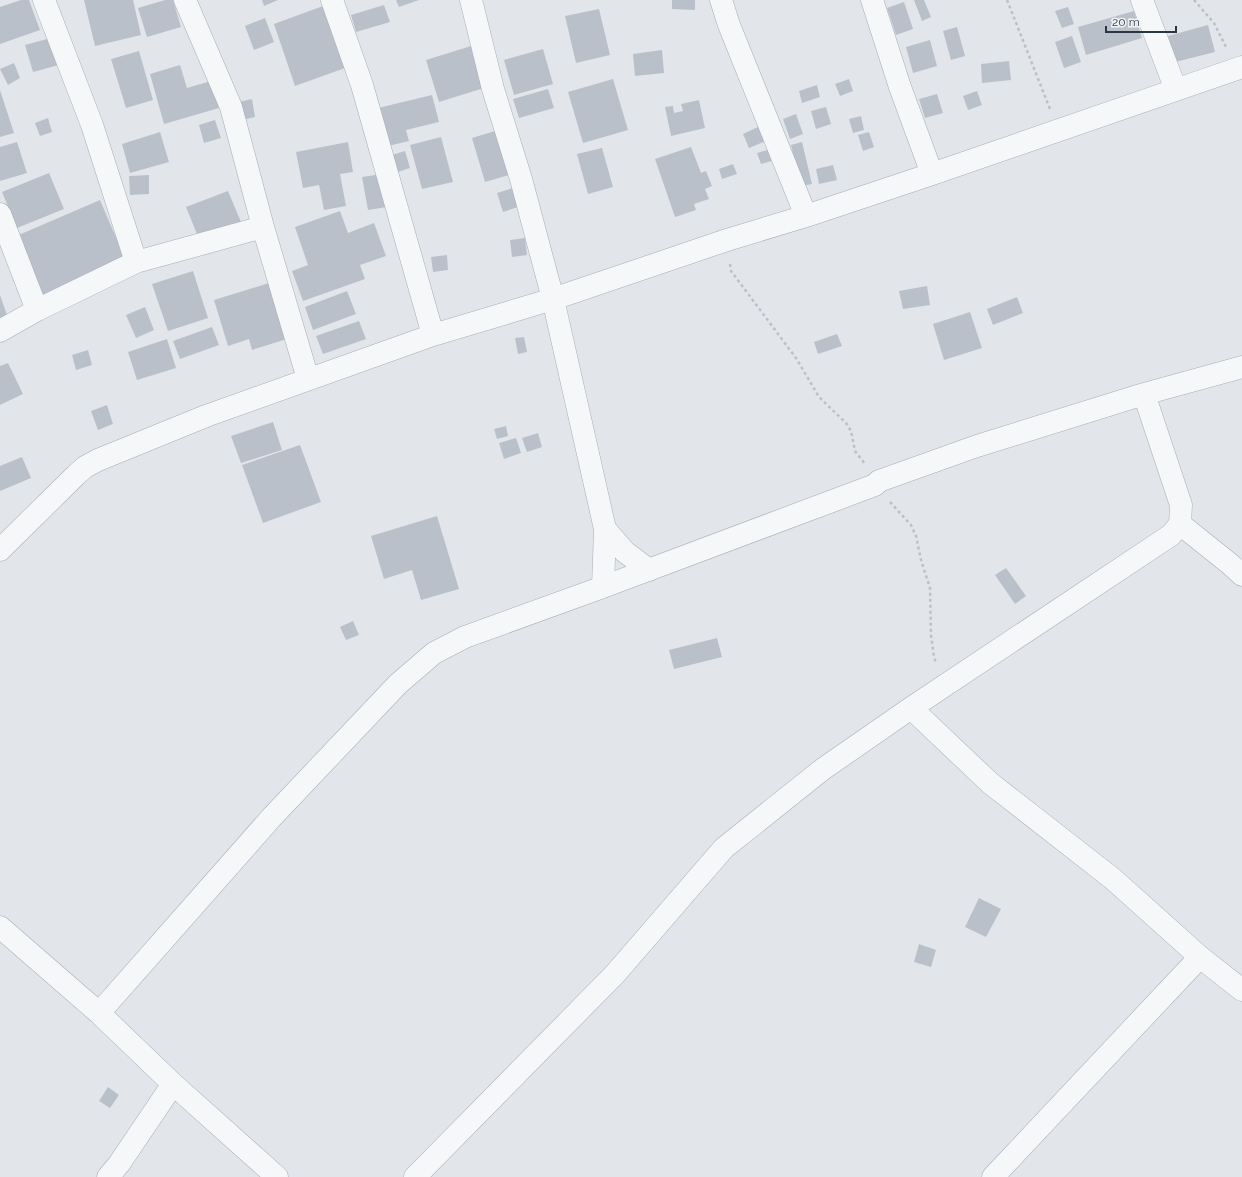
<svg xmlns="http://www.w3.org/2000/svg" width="1242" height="1177" viewBox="0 0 1242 1177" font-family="Raleway,sans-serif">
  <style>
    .building { fill: #b9c0c9 }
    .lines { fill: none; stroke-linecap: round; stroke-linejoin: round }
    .minor-casing { stroke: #a7adb6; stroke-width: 23 }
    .path { stroke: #bcc1c6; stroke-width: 2.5; stroke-dasharray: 3 3; stroke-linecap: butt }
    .minor { stroke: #f5f7f9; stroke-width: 22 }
  </style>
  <rect width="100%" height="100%" fill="#e2e6eb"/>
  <path class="building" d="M21,0H29L40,30L0,44V7Z
    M84,0H133L141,35L95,46Z
    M165,0H173L181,27L147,37L138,8Z
    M262,0H278L264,6Z
    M396,0H419L399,7Z
    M672,0H695V10L672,9Z
    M914,0H924L931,17L922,21Z
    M904,2L913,29L896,35L887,8Z
    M384,5L390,22L356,32L351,15Z
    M323,6L345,68L295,86L274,24Z
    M1068,7L1074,24L1062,28L1055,11Z
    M599,9L610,55L576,63L565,16Z
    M1134,11L1142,38L1086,55L1078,27Z
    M265,18L274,42L254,50L245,26Z
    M1208,25L1215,52L1175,62L1168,36Z
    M957,27L965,56L951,60L943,31Z
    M58,36L66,63L33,72L25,45Z
    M1072,36L1081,62L1064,68L1055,42Z
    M930,40L937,66L913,73L906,47Z
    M471,46L484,88L439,102L426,60Z
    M543,49L553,84L514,95L504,60Z
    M662,50L664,73L635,76L633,54Z
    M139,51L153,100L126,108L111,59Z
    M1009,61L1011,80L982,83L981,64Z
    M14,63L20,78L8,85L0,69Z
    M180,65L187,88L211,81L219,108L164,124L150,74Z
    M613,79L628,130L583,143L568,92Z
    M849,79L853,91L840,96L835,84Z
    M817,85L820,97L802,103L799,91Z
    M548,89L554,108L519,118L513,99Z
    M0,90L14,133L0,137Z
    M977,91L982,105L968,110L963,96Z
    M937,94L943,113L925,118L919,99Z
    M432,95L439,122L406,130L409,141L388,146L378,108Z
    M252,99L255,117L242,120L239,102Z
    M699,100L705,128L671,136L665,107L673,106L674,113L683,111L681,104Z
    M826,107L831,124L816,129L811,111Z
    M796,114L803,134L790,139L783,119Z
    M861,116L864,130L853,133L849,119Z
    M48,118L52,132L40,136L35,123Z
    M215,120L221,138L204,143L199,125Z
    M760,126L766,141L749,148L743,134Z
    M495,131L509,175L485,182L472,138Z
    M160,132L169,162L130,173L122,144Z
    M869,132L874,147L863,151L858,135Z
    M441,137L453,182L422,189L410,145Z
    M17,142L27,173L0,181V147Z
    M348,142L353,172L340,174L346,206L324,210L319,185L303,188L296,152Z
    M802,142L812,184L801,186L791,145Z
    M691,147L701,173L706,171L712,186L705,189L709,199L694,204L696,210L675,217L655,159Z
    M602,148L613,187L588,194L577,154Z
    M775,148L778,159L761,164L757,153Z
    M405,151L410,168L395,173L389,156Z
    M733,164L737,174L722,179L719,169Z
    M833,165L837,180L819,184L816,169Z
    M49,173L64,209L17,228L2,192Z
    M382,174L387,207L368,210L362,177Z
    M149,175V194L130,195L129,176Z
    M516,187L521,206L503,212L497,193Z
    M228,191L241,222L199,239L186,207Z
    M100,200L126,261L40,298L14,237Z
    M340,211L348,233L374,223L386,256L360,265L365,279L303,301L292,271L308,265L295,227Z
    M525,238L527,255L512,257L510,240Z
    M447,255L448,270L433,272L431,257Z
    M193,271L208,318L168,331L152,284Z
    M269,283L287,339L252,350L249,339L228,346L214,300Z
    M927,286L930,305L903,309L899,291Z
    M347,291L356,314L313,330L305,307Z
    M0,295L8,318L0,321Z
    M1017,297L1023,313L993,325L987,309Z
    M145,307L154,330L136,338L126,315Z
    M970,312L982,348L944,360L933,324Z
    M359,321L366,339L323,354L316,336Z
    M212,327L219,345L180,359L173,341Z
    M837,334L842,346L818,354L814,342Z
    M524,337L527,352L518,354L515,338Z
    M167,339L176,368L137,380L128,352Z
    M88,350L92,365L76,370L72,355Z
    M8,363L23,394L0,405V366Z
    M107,405L113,424L98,430L91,411Z
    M273,422L282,450L241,463L231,436Z
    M506,426L508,436L497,439L494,429Z
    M538,433L542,447L527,452L522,438Z
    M516,438L521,453L504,459L499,443Z
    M300,445L321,502L263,523L242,465Z
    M22,457L31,478L0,491V466Z
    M437,516L459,589L421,600L412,570L384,579L371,536Z
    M1006,568L1026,596L1015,604L995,575Z
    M353,621L359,635L346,640L340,627Z
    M717,638L722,657L674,669L669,650Z
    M979,898L1001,909L986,937L965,927Z
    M919,944L936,950L931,967L914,962Z
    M108,1087L119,1095L110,1108L99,1101Z"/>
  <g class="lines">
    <defs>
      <path id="minor" d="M44,0L92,125L136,262
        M185,0L231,107L263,227L308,379
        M332,0L362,85L433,335
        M471,0L493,89L521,179L553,299L605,529L603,587
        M721,0L729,25L806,216
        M872,0L900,87L932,174
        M1142,0L1176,90
        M0,214L37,310
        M0,331L37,310L136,262L263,227
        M1180,524L1230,564L1242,575
        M605,529L625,552L649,570
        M0,550L76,475L85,467L98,460L206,416L433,335L553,299L727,240L806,216L932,174L1242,67
        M911,708L990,783L1113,879L1200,957L1242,990
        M0,927L99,1013L173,1084L277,1177
        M99,1013L271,818L398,684L434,653L465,637L603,587L875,485L879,481L977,446L1144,394L1242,367
        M108,1177L119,1164L173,1084
        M415,1177L615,974L724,848L823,769L911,708L1171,535L1180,524L1181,505L1144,394
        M993,1177L1200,957"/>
    </defs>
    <use href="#minor" class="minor-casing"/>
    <path class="path" d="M1007,0L1050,109
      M1194,0L1214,23L1227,49
      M730,264L731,271L796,358L819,397L846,423L851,431L855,451L865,464
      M890,502L911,525L916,536L921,560L930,588L931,635L934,657L936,663"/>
    <use href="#minor" class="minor"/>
  </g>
  <path d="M1106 26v6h70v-6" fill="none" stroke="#2a3544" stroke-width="2"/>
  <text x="1112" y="26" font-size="12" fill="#2a3544" stroke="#f2f5f8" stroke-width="3" paint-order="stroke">20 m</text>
</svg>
